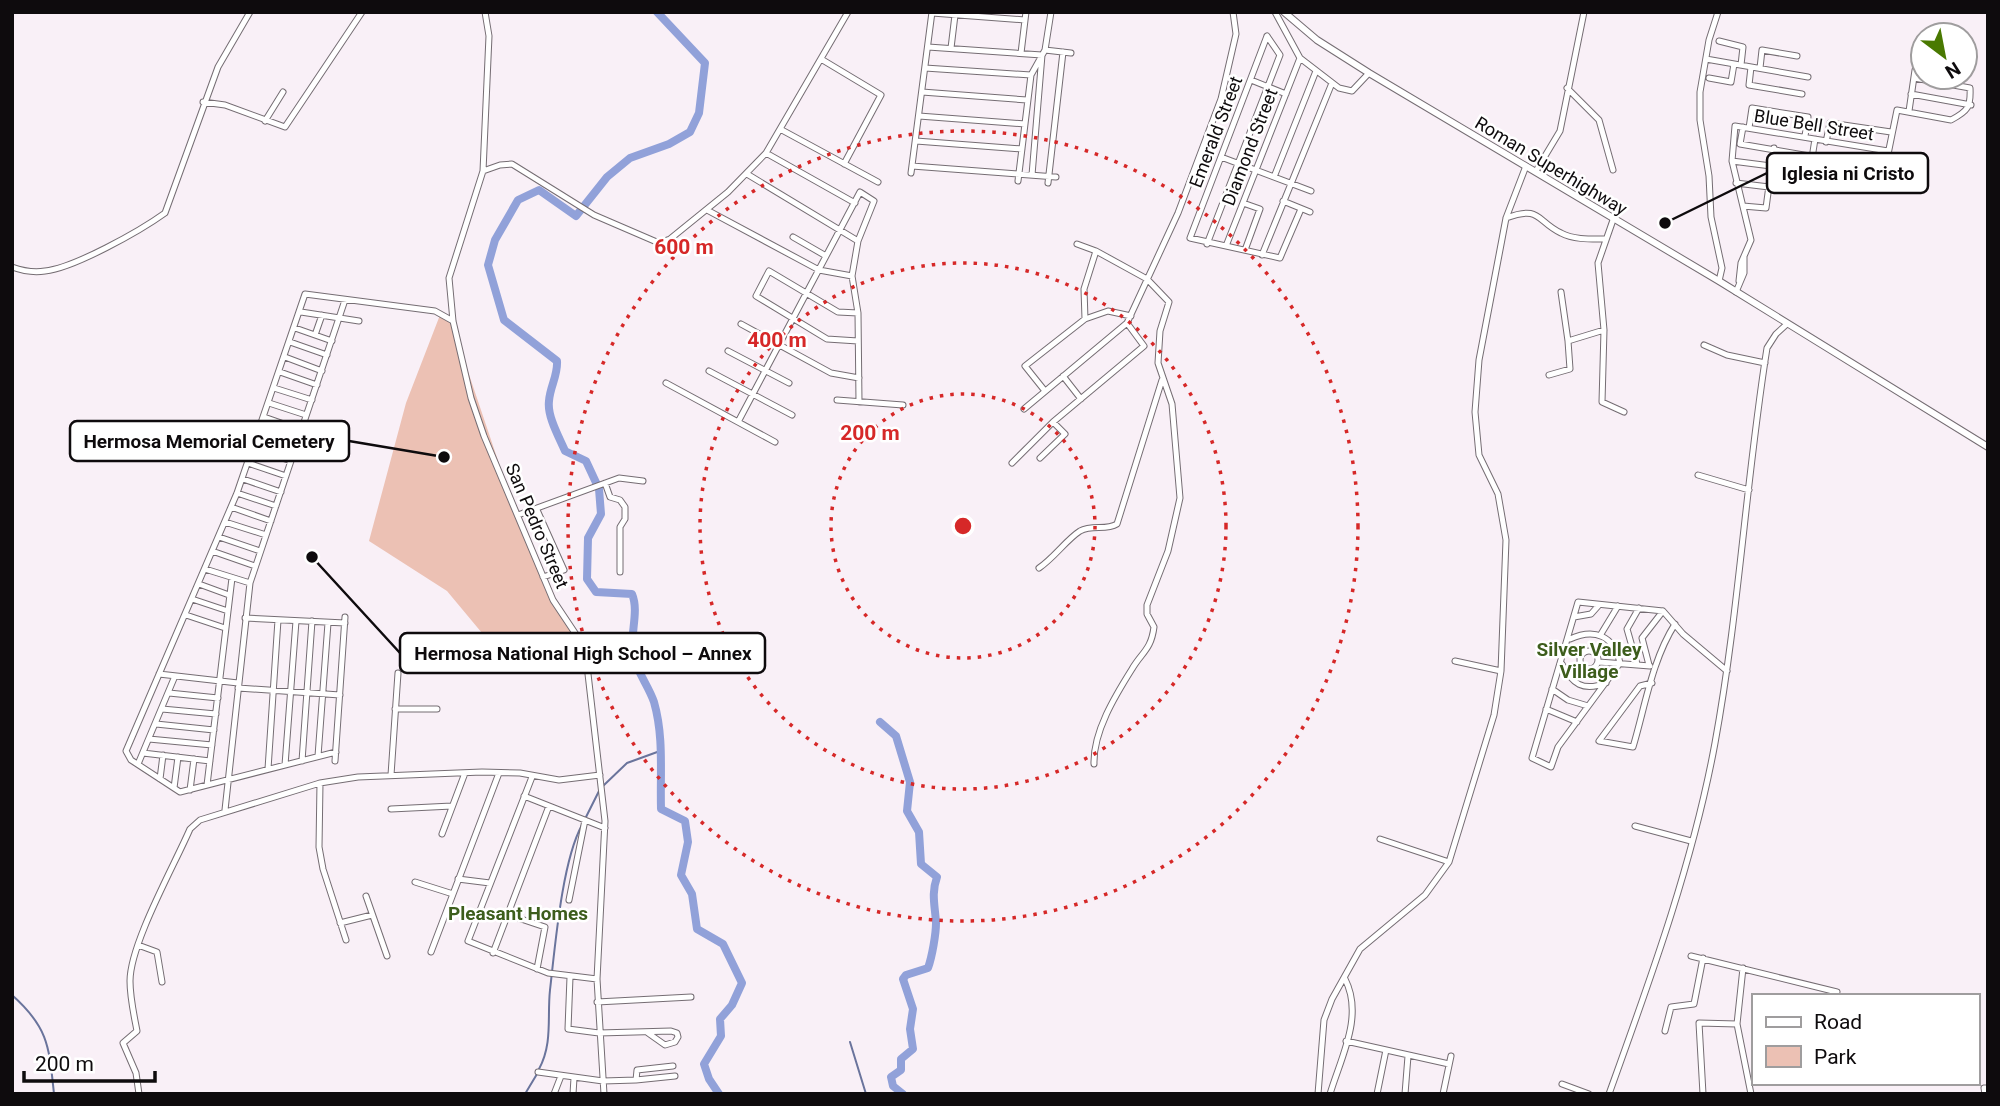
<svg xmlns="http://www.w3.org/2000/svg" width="2000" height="1106" viewBox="0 0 2000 1106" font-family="Roboto,sans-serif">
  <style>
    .green { fill: #ecc1b4 }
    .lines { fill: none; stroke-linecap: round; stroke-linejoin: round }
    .stream { stroke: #6a749c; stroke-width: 2 }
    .river { stroke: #91a1d9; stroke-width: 8 }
    .minor-casing { stroke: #756d73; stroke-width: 7 }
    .major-casing { stroke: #756d73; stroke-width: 8 }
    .minor { stroke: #fff; stroke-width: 5 }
    .major { stroke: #fff; stroke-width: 6 }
    .ring { fill: none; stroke: #d62828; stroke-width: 3.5; stroke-dasharray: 3.5 7 }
    .labels { text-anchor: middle; stroke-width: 5; stroke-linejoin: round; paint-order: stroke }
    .street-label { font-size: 18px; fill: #0e0b0d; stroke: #fff }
    .neighbourhood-label { font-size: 19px; font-weight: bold; fill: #3d5d1c; stroke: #fff }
    .centre { fill: #d62828; stroke: #fff; stroke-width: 3.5 }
    .ring-label { font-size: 21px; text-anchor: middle; font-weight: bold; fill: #d62828; stroke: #fff; stroke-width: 5; stroke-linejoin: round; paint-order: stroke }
    .leader { fill: none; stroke: #0e0b0d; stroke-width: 2.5 }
    .callout-dot { fill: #0e0b0d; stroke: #fff; stroke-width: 2.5 }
    .callout { fill: #fff; stroke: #0e0b0d; stroke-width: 2.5 }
    .callout-label { font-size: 19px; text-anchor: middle; font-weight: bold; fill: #0e0b0d }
  </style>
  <rect width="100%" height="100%" fill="#f9f0f7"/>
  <path class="green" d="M440,315L451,321L515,511L552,602L578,637L494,640L482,633L447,591L369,541L406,403Z"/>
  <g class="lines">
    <path class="stream" d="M603,786L627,763L660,751
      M586,817L599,791
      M12,995C49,1028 49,1047 54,1094
      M850,1042L866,1094
      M539,1069C553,1043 547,1017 550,990C555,947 562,861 582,825
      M525,1094L537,1074"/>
    <path class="river" d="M657,12L705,63L699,113L690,132L669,144L630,158L607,177L576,216L539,190L518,200L495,240L488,265L504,320L557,361C558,376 550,386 549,401C547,416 559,437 565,451L586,461L599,489L601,514L588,538L587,579L596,592L632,594C640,613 628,638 634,658C638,673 649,687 654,702C664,737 660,772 661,809L685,821L688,842L681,875L692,894L697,929L723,944L742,983L732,1005L720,1019L721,1036L704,1064L709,1079L719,1094
      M880,722L896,736L910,782L907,811L919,832L921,864L937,877C931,894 935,905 936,923C936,934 932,957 928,968L906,975L903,979L913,1009L910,1029L913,1049L901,1059V1070L891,1077L893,1086L903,1094"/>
    <defs>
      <path id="minor" d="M485,12L489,36L483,171L449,278L453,321L471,398L484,436L553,600L585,648L605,821L597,979L604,1094
        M1275,12L1300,58L1339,88L1352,91L1369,73
        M1718,12L1709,40L1700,92V120L1709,176L1711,217L1722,268L1719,281
        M932,13L1025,20
        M1267,36L1190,238L1280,258L1301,209
        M1719,41L1743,47L1741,65
        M928,47L1042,55L1032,175
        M951,48L955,15
        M1045,50L1071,53
        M1021,53L1026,12
        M821,59L881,95L844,164
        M1706,59L1808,77
        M1751,67L1749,85L1802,94
        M925,68L1031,75
        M1760,68L1762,50L1797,56
        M1709,78L1731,82L1734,64
        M1251,80L1286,94
        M1567,88L1599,120L1613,170
        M922,92L1027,100
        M1911,94L1971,105
        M203,102L225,105L285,127L362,12
        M1909,111L1915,70
        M919,116L1025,124
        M265,121L283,92
        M1743,127L1740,144L1885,169L1897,110L1951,120C1968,111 1971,107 1970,88L1914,78
        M1749,128L1752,108L1808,117L1805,136
        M780,129L878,182
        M916,141L1022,149
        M1826,142L1830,123L1891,132
        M766,153L855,203
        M1221,157L1311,191
        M1812,158L1815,139
        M1732,161L1771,166
        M912,166L1056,177
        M483,171L500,165L512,164L594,215L659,243L670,239L728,192L766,153L848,12
        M1536,171L1560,131L1584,12
        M911,173L932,12
        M747,174L858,241
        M1274,177L1316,71
        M1018,181L1031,75L1045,50L1051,12
        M1048,183L1063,52
        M1736,183L1769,187
        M1283,201L1310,212
        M1243,203L1260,209L1245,250
        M1743,206L1766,208L1774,148
        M707,210L819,270L852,276
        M1506,218C1541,205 1536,221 1561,233C1574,240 1592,239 1606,239
        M1613,220L1598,263L1604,330L1602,402L1624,412
        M793,237L826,256
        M1077,244L1096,251
        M1207,244L1280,55L1267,36
        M1226,246L1300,58
        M1262,255L1332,83
        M12,267C23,271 33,273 45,271C74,268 140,231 165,213L218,67L250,12
        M1739,281L1741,263L1751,240L1732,161L1735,126L1888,151
        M1561,292L1568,341
        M1736,292L1744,273V257
        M301,312L359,321
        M858,313L838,312L769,271L756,296L827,339L858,341
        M1085,319L1084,289L1096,251L1147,279L1169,302L1160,331L1158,363L1172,404L1180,498L1168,551L1147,605V614L1154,627C1151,650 1142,652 1132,669C1115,696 1093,732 1094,764
        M741,324L831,373L859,378
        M295,328L332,341
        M315,335L322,315
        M290,342L327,355
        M1704,345L1727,355L1765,363
        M728,351L789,383
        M285,357L322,371
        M709,371L792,415
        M280,372L317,385
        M1549,375L1570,369L1568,341L1604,330
        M1063,376L1081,399
        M666,383L775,442
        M274,388L312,400
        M1045,391L1025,366L1085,319L1108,311L1131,316
        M837,400L903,405
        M269,403L306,415
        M1024,409L1127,323
        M264,417L301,430
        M738,422L860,192L874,201L858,241L852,276L858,313L859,402
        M259,433L296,446
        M253,448L291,461
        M1040,458L1065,434L1053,422
        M248,463L286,476
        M1012,463L1053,422L1144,346L1127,323L1178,213L1221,99L1236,34L1233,12
        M1698,475L1749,490
        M243,479L281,492
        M605,483L610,497L620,500L625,507V519L620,527V572
        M237,493L276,506
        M231,507L271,521
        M537,510L564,570L543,577
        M518,515L619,478L643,481
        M225,522L266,535
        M219,537L260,551
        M212,551L255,566
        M1039,568C1055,557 1066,540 1080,531C1092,524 1106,531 1117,524L1162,380
        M205,569L250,583
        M199,584L229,595
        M192,599L228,611
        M186,615L225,628
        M1574,617L1591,614L1599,605
        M245,618L345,623
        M1601,634L1618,606
        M1570,639C1594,628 1614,635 1620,663L1558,747L1551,767L1532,758L1578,602L1663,611L1683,634L1727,671
        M1580 660a9 9 0 1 1 18 0a9 9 0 1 1-18 0Z
        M1455,661L1501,671
        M1599,662L1650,666
        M1562,664C1572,684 1583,692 1606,683
        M1637,664L1627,629L1639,608
        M1649,665L1642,638L1663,611
        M159,674L238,683
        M1652,683L1640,686L1599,741L1633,747C1645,707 1652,660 1675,624
        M238,688L340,695
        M1552,689L1568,700L1588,706
        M169,693L218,698
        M162,709L216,714
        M395,709H437
        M1546,709L1577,722
        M156,724L214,730
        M149,739L212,745
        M336,752L180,792L131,760L126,751L237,493L305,294L435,311L453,321
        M143,753L210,761
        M318,756L328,623
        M302,761L312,621
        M335,761L345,617
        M138,764L175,676
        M285,765L296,621
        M268,769L278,620
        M391,775L398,673
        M532,777L468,941L548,973L597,979
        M160,779L163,755
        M320,783L319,847L323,869L346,940
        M207,785L232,578
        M174,788L178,757
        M190,790L194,759
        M524,796L605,828
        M391,809L452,806
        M225,810L250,583L345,300
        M1635,826L1691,841
        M442,834L465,773
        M1380,839L1449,862
        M458,879L490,883
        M415,882L453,894
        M366,896L387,956
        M569,900L585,820
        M509,915L545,927L537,969
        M340,923L372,915
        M138,945L157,952L162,982
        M431,952L499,773
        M493,953L549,806
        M1691,956L1837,992
        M1743,968L1737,1024L1751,1094
        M570,977L568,1029L599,1033L671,1031L677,1033L678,1037L675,1042L665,1045L648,1033
        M597,1002L691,997
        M1665,1031L1671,1007L1694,1004L1703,958
        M1346,1041L1449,1064
        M538,1072L603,1081L636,1080L637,1070L673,1066
        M636,1080L675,1076
        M1562,1084L1589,1094
        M139,1094L136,1073L123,1043L137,1031C134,1015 130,998 130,981C130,944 174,866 190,829L200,820L320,783L358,777L482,772L520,773L559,780L600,775
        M554,1094L561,1076
        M573,1094L574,1078
        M1318,1094L1324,1020L1332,999L1360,949L1425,895L1449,862L1494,715L1501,671L1506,540L1498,494L1479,455L1475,412L1479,360L1499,255L1506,218L1526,166
        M1330,1094C1341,1057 1364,1016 1345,979
        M1377,1094L1386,1050
        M1405,1094L1408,1056
        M1443,1094L1451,1056
        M1609,1094C1650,980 1693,863 1715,743C1739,612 1746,479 1767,348L1776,334L1787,324
        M1703,1094L1699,1023L1737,1024
        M1985,1094L1984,1088H1988"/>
      <path id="major" d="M1284,12L1317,40L1369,73L1719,281L1988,447"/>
    </defs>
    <use href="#minor" class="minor-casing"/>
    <use href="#major" class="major-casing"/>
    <use href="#minor" class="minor"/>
    <use href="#major" class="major"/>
  </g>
  <g class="ring">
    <circle cx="963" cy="526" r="132"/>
    <circle cx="963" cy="526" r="263"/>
    <circle cx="963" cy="526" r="395"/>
  </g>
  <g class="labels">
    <g class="street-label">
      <text transform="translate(1814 125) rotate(9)" y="6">Blue Bell Street</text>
      <text transform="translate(1216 132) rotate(-69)" y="6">Emerald Street</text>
      <text transform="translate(1250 147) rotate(-69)" y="6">Diamond Street</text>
      <text transform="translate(1551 166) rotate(31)" y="6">Roman Superhighway</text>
      <text transform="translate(537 526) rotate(67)" y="6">San Pedro Street</text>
    </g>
    <g class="neighbourhood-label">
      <text x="1589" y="656">Silver Valley<tspan x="1589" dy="22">Village</tspan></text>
      <text x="518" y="920">Pleasant Homes</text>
    </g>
  </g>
  <circle cx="963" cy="526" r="10" class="centre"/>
  <g class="ring-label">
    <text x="684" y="254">600 m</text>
    <text x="777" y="347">400 m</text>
    <text x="870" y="440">200 m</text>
  </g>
  <path class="leader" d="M1665 223L1767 173M444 457L349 441M312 557L400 653"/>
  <g class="callout-dot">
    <circle cx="1665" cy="223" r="7"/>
    <circle cx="444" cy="457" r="7"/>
    <circle cx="312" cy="557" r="7"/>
  </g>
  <g class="callout">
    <rect x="1767" y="153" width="161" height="40" rx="7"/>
    <rect x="70" y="421" width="279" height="40" rx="7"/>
    <rect x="400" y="633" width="365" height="40" rx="7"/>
  </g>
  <g class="callout-label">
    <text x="1848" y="180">Iglesia ni Cristo</text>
    <text x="209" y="448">Hermosa Memorial Cemetery</text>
    <text x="583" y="660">Hermosa National High School – Annex</text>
  </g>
  <rect width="2000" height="1106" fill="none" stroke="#0e0b0d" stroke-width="28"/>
  <rect x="1752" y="994" width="228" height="91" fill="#ffffff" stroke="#9f9d9e" stroke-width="2"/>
  <rect x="1766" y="1017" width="35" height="10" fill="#ffffff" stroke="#9f9d9e" stroke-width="2"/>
  <text x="1814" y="1029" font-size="21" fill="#0e0b0d">Road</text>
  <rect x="1766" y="1046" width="35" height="21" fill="#ecc1b4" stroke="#9f9d9e" stroke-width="2"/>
  <text x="1814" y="1064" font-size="21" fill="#0e0b0d">Park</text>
  <g transform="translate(1944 56) rotate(148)"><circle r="33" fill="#ffffff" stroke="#9f9d9e" stroke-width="2"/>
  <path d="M0-5L12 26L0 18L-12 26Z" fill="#497901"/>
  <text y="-10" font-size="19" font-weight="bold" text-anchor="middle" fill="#0e0b0d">N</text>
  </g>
  <path d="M24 1071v10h131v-10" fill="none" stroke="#0e0b0d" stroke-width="3.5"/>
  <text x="35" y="1071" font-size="21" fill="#0e0b0d" stroke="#ffffff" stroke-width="5" paint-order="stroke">200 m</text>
</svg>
